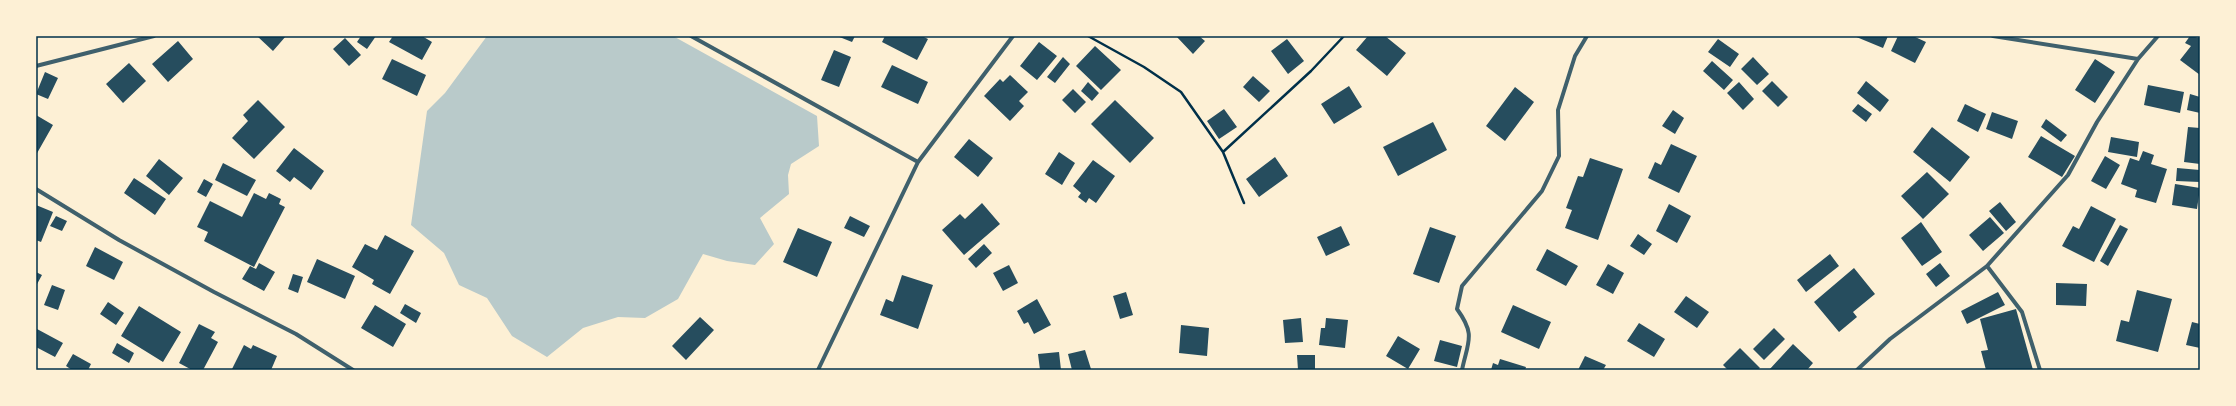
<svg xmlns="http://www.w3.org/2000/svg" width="2236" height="406" viewBox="0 0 2236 406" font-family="Overpass,sans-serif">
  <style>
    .green { fill: #b9caca }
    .building { fill: #264d5e }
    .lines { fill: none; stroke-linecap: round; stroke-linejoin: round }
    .path { stroke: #003049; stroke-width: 2.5 }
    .minor { stroke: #3f606c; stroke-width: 4 }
    .neatline { fill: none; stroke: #003049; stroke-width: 1.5 }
  </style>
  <rect width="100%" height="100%" fill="#fdf0d5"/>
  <path class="green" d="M487,36H673L817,116L819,146L791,164L788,175L789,194L760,218L774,244L755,265L727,261L703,254L678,299L645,318L618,317L583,328L547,357L512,336L487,298L459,285L444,253L411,225L427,111L445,93Z"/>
  <path class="building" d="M257,36H286L273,51Z
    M361,36H376L367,49L357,42Z
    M393,36H422L432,42L422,60L389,42Z
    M837,36H855L852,42Z
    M885,36H922L928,39L917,60L882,42Z
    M1176,36H1199L1205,41L1193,54Z
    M1368,36H1385L1406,53L1387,76L1356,50Z
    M1854,36H1888L1883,48Z
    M1898,36H1913L1926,42L1915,63L1891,51Z
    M2190,36L2200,38V75L2180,60L2191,46L2185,43Z
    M345,38L361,55L349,66L333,49Z
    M1287,39L1304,61L1288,74L1271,51Z
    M1718,39L1739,54L1730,67L1708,52Z
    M178,41L193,59L168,82L152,64Z
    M1039,42L1057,56L1037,80L1020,66Z
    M1095,46L1121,70L1101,90L1076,66Z
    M834,50L851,57L839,87L821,80Z
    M1063,57L1070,64L1055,83L1047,77Z
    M1753,57L1769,74L1757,85L1741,69Z
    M392,59L426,75L417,96L382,79Z
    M2095,59L2115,72L2095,103L2075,90Z
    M1712,61L1733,80L1724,90L1703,71Z
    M129,63L146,81L123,103L106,84Z
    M892,65L928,82L918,104L881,87Z
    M45,72L58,78L48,99L36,94Z
    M1010,75L1028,92L1019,101L1024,106L1010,121L984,96L1000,79L1003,82Z
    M1253,76L1270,91L1259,102L1243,87Z
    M1772,81L1788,97L1778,107L1762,91Z
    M1866,81L1889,100L1880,112L1857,93Z
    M1088,82L1099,93L1092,101L1081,91Z
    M1739,82L1754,99L1743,110L1727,93Z
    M2148,85L2184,92L2180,113L2144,105Z
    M1349,86L1362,107L1334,124L1321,104Z
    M1515,87L1534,102L1505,141L1486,126Z
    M1073,89L1086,102L1075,113L1062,100Z
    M2190,94L2200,97V113L2187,110Z
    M258,100L285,127L254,159L232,138L248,121L243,115Z
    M1115,100L1154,138L1130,163L1091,124Z
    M1858,104L1872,114L1866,122L1852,111Z
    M1965,104L1986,114L1978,132L1957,121Z
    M1224,109L1237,127L1219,139L1207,121Z
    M1673,110L1684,118L1675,134L1662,126Z
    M1992,112L2018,121L2012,139L1986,129Z
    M36,115L53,125L36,155Z
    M2046,119L2067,135L2061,142L2041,127Z
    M1433,122L1447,150L1398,176L1383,147Z
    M1932,127L1970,157L1950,182L1913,152Z
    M2188,127L2200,128V164L2184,162Z
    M2041,136L2075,156L2062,177L2028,157Z
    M2111,137L2139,142L2137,157L2108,152Z
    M969,139L993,158L978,177L954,157Z
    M1671,144L1697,156L1679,193L1648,178L1655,162L1661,165Z
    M294,148L324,171L311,190L294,177L290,182L276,171Z
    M2143,151L2154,155L2151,164L2167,169L2156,203L2135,197L2137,190L2121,184L2130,158L2139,161Z
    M1059,152L1075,163L1062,185L1045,174Z
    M2105,156L2120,165L2106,189L2091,181Z
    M1275,157L1288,176L1259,197L1246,179Z
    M1590,158L1623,169L1598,240L1565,228L1572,210L1566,208L1578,176L1583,177Z
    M159,159L183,178L169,195L146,176Z
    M1093,160L1115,176L1096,203L1089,198L1086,203L1078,197L1081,193L1073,186Z
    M223,163L256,180L247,196L215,180Z
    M2177,168L2200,170V182L2176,181Z
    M1927,172L1949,194L1923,219L1901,196Z
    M134,178L166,199L155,215L124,193Z
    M204,179L213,184L206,197L197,192Z
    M2175,184L2200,188L2197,209L2172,205Z
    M254,193L266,199L269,193L281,199L279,204L285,207L254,267L204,241L208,232L197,227L210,201L242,217Z
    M2000,202L2016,222L2006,231L1989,211Z
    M982,203L1000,224L964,255L942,230L960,214L965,219Z
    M1669,204L1691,216L1677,243L1656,231Z
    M36,205L53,212L41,242L36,240Z
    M2091,206L2116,219L2094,262L2062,246L2073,226L2079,229Z
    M56,216L67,221L62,231L50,226Z
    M850,216L870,226L864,237L844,228Z
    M1990,217L2004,233L1983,251L1969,235Z
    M1921,222L1942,252L1922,266L1901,238Z
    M2120,225L2128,229L2108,266L2100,261Z
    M1341,226L1350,245L1326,256L1317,237Z
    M1430,227L1456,236L1439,283L1413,274Z
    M798,228L832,242L817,277L783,262Z
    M1638,234L1652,244L1644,255L1630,246Z
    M385,235L414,251L390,294L372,284L374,280L352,267L365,244L377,250Z
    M984,244L992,253L976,268L968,259Z
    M95,247L123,262L114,280L86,266Z
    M1547,249L1578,266L1566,286L1536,270Z
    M1830,254L1839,266L1806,292L1797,280Z
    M317,259L355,276L345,299L307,282Z
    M259,263L275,272L264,291L242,279L250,266L256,269Z
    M1940,263L1950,276L1936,287L1926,274Z
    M1608,264L1624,273L1613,294L1596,285Z
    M1009,265L1018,283L1003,291L993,273Z
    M1854,268L1875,294L1853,312L1857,317L1839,332L1814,302Z
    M36,272L42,275L36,286Z
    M293,274L303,277L298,293L288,289Z
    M902,275L933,285L918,329L880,315L886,299L893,302Z
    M2056,283L2087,284L2086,306L2056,305Z
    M52,285L65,290L58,310L44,305Z
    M2137,290L2172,299L2158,352L2116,341L2121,320L2129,322Z
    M1126,292L1133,315L1120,319L1113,296Z
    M1998,292L2005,305L1967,324L1961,311Z
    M1686,296L1709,312L1697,328L1674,312Z
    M1037,299L1051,325L1034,334L1028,322L1024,324L1017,311Z
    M108,302L124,313L116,325L100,314Z
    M405,304L421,313L416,323L400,313Z
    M375,305L406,324L393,347L361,328Z
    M1513,305L1551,322L1539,349L1501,332Z
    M139,306L181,332L163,362L121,336Z
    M2016,309L2033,370H1986L1981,351L1988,350L1980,319Z
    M700,317L714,330L686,360L672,346Z
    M1301,318L1303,342L1285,343L1283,320Z
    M1326,318L1348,320L1345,348L1319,345L1321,328H1325Z
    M2192,322L2200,324V348L2186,345Z
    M1639,323L1665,339L1654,357L1627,341Z
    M199,324L215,332L211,338L218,342L203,370H192L179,363Z
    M1181,325L1209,328L1207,356L1179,353Z
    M1774,328L1785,339L1764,360L1753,349Z
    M37,329L63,343L55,357L36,347Z
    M1398,336L1420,349L1408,369L1386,356Z
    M1440,340L1462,346L1457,367L1434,361Z
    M117,343L134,353L129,363L112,353Z
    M1793,344L1813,363L1807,370H1769Z
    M244,345L251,349L253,345L277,356L271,370L232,369Z
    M1740,348L1760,368L1757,370H1728L1723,365Z
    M1085,350L1091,369L1072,370L1068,354Z
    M1059,352L1061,370H1040L1038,354Z
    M73,354L91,364L88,370H72L66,366Z
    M1297,355H1315V370H1298Z
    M1585,356L1606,365L1603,370H1578Z
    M1500,359L1526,367L1525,370H1491L1493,363L1498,365Z"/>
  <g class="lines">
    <path class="path" d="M1088,36L1144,67L1181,92L1223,152L1244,203
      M1223,152L1311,71L1344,36"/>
    <path class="minor" d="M691,36L918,162
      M1993,36L2138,59
      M36,66L154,36
      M36,189L119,240L214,292L296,334L353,370
      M1987,266L2022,312L2040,370
      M818,370L918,162L1013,36
      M1462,370C1468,341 1476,335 1457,309L1462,286L1542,191L1559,156L1558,110L1575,56L1587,36
      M1857,370L1890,339L1987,266L2068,175L2097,122L2138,59L2158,36"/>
  </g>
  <rect width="2236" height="406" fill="none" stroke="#fdf0d5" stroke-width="74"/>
  <rect x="37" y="37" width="2162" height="332" class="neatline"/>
</svg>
